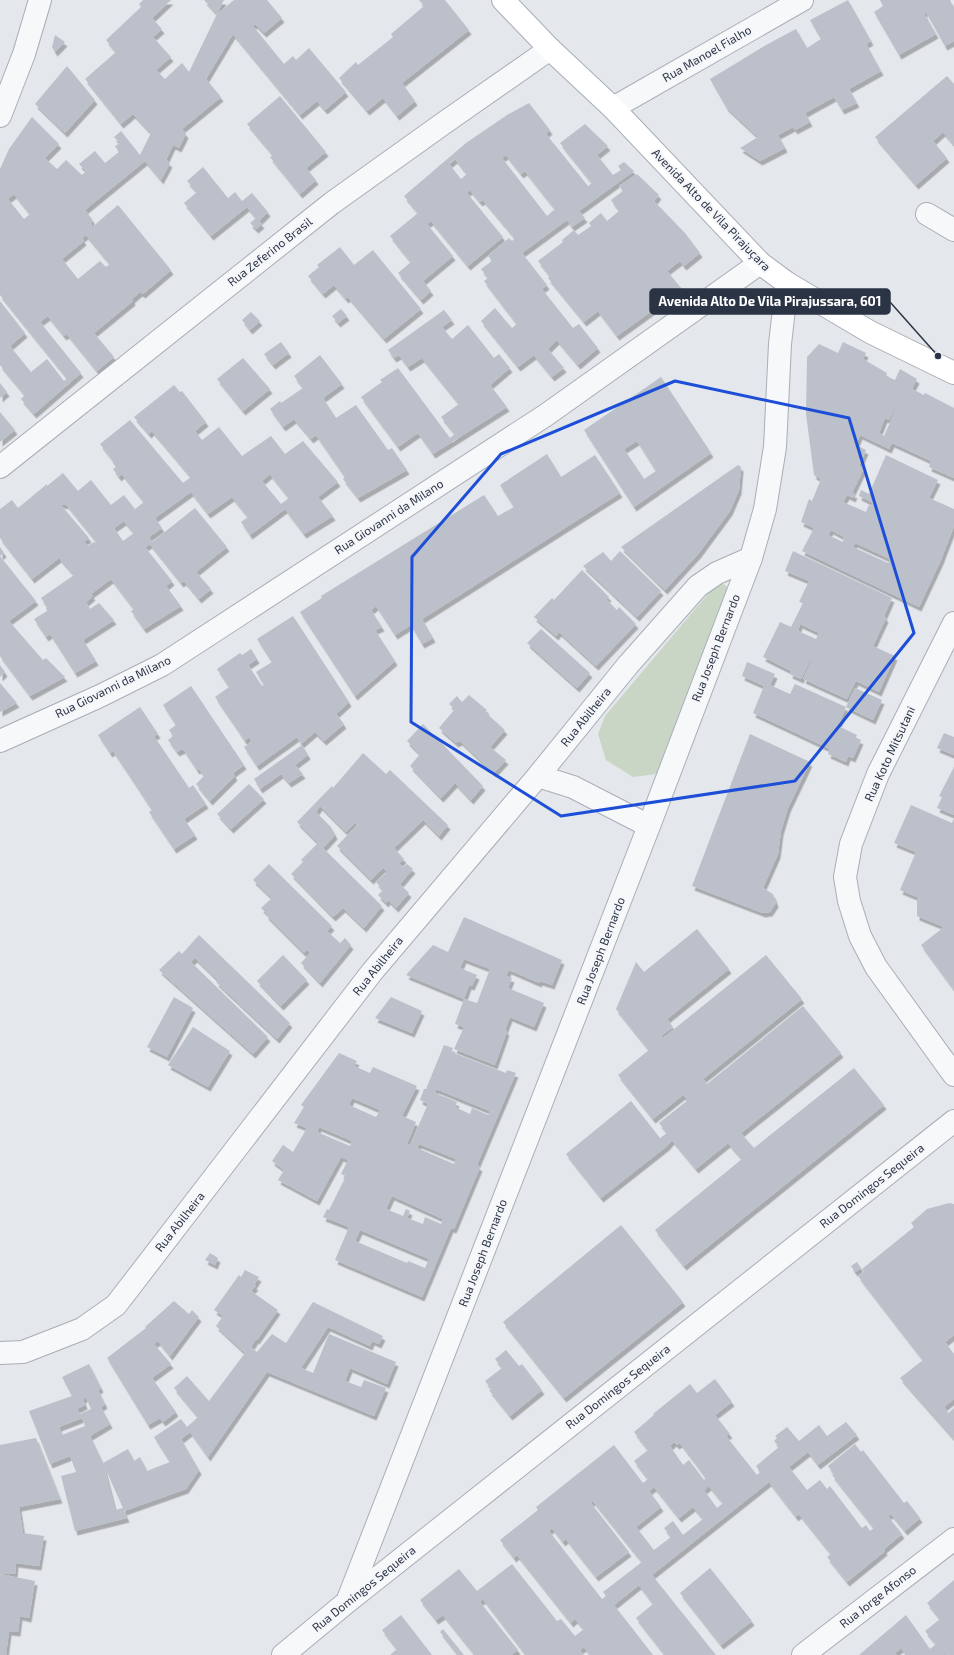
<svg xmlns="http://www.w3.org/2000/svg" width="954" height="1655" viewBox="0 0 954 1655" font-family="'Exo 2',sans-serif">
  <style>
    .green { fill: #c9d6c5 }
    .building { fill: #bbc0ca; fill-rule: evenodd; filter: url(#shadow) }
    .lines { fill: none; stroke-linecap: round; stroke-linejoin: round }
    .street-casing { stroke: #a9aeb7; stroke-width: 24 }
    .secondary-casing { stroke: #a9aeb7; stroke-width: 24 }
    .street { stroke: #f7f8fa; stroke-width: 22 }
    .secondary { stroke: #fff; stroke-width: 22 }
    .marked { fill: none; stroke: #1d4ed8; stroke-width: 3; stroke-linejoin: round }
    .labels { text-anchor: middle; stroke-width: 4; stroke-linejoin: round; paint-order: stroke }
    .street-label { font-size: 12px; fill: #2b3445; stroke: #f4f6f9 }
    .leader { fill: none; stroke: #2b3445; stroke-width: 1.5 }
    .callout-dot { fill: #2b3445; stroke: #f4f6f9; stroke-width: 1.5 }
    .callout { fill: #2b3445; stroke: #2b3445; stroke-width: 1.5 }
    .callout-label { font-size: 13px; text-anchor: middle; font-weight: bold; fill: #fff }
  </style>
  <defs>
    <filter id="shadow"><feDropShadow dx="2.5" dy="4.5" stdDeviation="0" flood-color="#0004"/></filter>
  </defs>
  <rect width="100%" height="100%" fill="#e4e7ec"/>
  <path class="green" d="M718,582L725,585L729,590L657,774L633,777L606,760L598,734L605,716Z"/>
  <path class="building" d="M143,0H171L152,18L162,29L153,37L171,57L156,70L165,79L182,63L189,72L217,14L204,0H224L217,14L234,0H267L282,18L264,33L255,24L253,26L284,64L293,56L296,60L309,48L346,92L325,110L317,101L300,115L233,34L206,79L221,97L182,129L186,134L179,148L173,145L166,160L170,163L161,180L145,161L85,210L92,219L91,228L118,205L171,270L143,294L140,292L132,299L133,301L94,333L114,357L97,371L67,334L64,336L48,316L40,322L81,373L34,414L21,399L25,395L0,365V301L25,333L10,346L31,372L47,359L64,381L67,378L0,295V169L9,149L32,117L59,144L45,158L57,169L66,160L82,175L86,171L79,164L95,151L105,163L119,152L115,146L120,143L114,137L121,131L140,155L151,133L133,114L121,124L85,79L116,52L106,40L141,7L139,4ZM14,194L30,214L24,219L8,199ZM86,235L110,264L106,267L100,261L78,279L62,259L84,241L82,238Z
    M419,0H445L469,30L402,83L415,101L397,116L383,98L367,111L339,78L356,62L358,65L393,37L391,34L424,6Z
    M848,0L871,41L866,44L881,71L849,89L857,103L842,110L834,97L805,113L810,122L795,130L793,127L778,135L785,148L760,161L740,148L758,137L726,107L710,79L766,45L796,29L807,48L821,39L810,20Z
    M880,0H950L954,8V41L945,46L926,12L924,13L936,34L899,55L874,12L883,6Z
    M55,35L65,42L55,52L52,47Z
    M67,66L95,100L65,133L35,104Z
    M947,76L954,84V145L943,132L933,141L947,158L916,185L875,137Z
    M280,96L326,152L306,168L316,180L300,194L270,157L273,155L247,124Z
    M529,103L550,130L546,134L588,186L592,183L560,143L585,124L608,146L597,155L613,175L621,170L618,166L624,162L634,171L579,211L585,218L572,227L567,220L522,253L547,285L542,289L573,328L579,324L598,348L578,365L557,340L548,349L564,368L552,377L534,355L518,367L481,321L495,308L512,328L517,324L484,281L488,278L481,269L492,261L488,256L509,238L512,241L515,238L483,200L480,202L470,190L467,193L503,237L468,266L431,221L427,224L453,256L423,281L431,291L421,300L398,273L411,262L390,236L418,213L404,196L466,143L507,115ZM506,155L521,174L525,171L555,209L547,216L502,158ZM455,159L467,174L461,179L449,164Z
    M203,167L228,198L235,192L242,201L252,193L268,212L259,221L262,224L256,229L250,223L256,218L247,207L211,236L184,203L197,192L187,181Z
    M637,174L659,195L654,201L685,233L700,253L684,266L680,261L667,271L682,289L617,336L598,311L584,322L548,278L550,276L538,261L563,242L562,240L574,230L578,235L591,226L589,223L601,213L607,221L619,211L611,200L623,191L619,186Z
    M340,247L354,265L373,250L421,309L384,339L348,297L346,299L334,285L323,294L308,276L319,267L317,265Z
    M341,309L347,316L338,323L332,316Z
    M444,310L452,320L442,327L452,339L468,325L494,358L499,354L510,368L490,385L507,407L433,454L418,433L398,447L361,397L382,382L380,380L398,368L450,438L455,434L441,417L459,404L422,358L408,367L399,355L394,358L388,350Z
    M251,312L260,321L250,330L242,320Z
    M281,342L289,353L273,365L264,354Z
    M843,342L866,353L863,359L887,373L886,376L895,380L900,369L917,379L912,389L924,395L925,393L954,408V448L945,445L954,449V478L929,467L931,461L892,443L889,449L860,435L856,445L866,450L859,466L864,468L852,493L855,494L853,498L847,495L843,502L866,512L869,505L872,506L873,503L859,496L861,490L869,494L886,455L938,480L929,498L954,509V526L941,560L919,607L802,551L814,528L801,522L809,499L812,501L821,479L814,475L806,414L807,357L819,344L838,353ZM897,404H898L884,436L879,433L885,418L889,420ZM831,530L844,537L843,542L828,535ZM855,543L890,559L888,563L853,547Z
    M320,355L342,384L323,398L336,418L356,405L388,450L392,448L407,470L358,498L343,479L345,477L316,435L311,439L294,419L283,427L270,409L280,401L281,403L303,388L294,376Z
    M243,358L270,389L243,411L217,379Z
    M661,377L711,453L634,507L584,430ZM637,441L656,471L644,479L624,449Z
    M0,383L7,392L0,398Z
    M174,385L180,392L182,391L206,422L195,431L202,440L219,427L242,456L271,436L285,454L303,441L338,482L318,497L333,516L304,534L285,509L250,535L241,522L248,517L232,497L208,514L191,492L155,518L162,528L149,537L152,542L195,508L227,547L196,572L211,589L199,599L184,581L181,583L150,544L145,547L172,581L166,586L181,606L144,629L131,611L134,609L111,579L91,594L93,596L86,602L90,609L99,603L114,620L83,640L96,661L75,673L50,634L46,637L34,619L47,611L46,608L47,607L41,598L74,575L59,558L32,579L0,538V509L12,500L18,508L47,484V486L63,473L78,491L91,480L111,505L124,495L135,509L144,502L122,474L119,477L113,469L116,467L113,463L114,462L100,444L130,420L183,483L191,477L152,431L149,434L134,417ZM270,474L289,498L281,504L262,481ZM63,504L64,505L66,504L96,541L95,543L94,542L88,546L84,542L89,538L61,505ZM124,521L134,533L123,541L114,528Z
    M0,412L15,430L0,442Z
    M547,454L561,477L595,455L620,493L422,619L433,638L422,644L411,625L395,635L376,606L371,610L382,627L375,630L395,661L355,696L300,612L322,598L321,596L484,495L498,516L514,507L500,485Z
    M738,465L741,467L739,490L730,511L699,553L665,590L621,547Z
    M0,547L4,553L0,556L36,601L9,621L43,660L46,658L65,677L30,696L0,656Z
    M620,551L661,591L637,617L583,566L603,552L611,561Z
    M793,551L892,598L884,616L886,618L873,646L895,656L879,692L856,681L847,699L803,679L812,660L811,659L801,679L790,674L791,671L763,657L780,622L791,627L803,603L799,602L809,581L785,571ZM800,624L819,633L816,639L798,631Z
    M582,570L609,597L606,599L617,610L619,607L636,624L596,666L559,632L556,636L534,617L552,598L554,600Z
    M293,616L349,702L336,714L344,724L324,741L315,732L301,744L297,737L257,766L244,747L252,742L249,737L245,741L215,697L229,687L217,669L240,653L242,655L251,649L257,659L248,665L262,686L264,685L256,672L272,662L257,639Z
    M541,629L590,673L577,688L527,643Z
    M747,662L775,674L770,685L790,694L795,684L846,707L838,726L857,735L856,738L861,740L853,758L848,756L846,762L828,754L830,749L753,713L764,686L742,676Z
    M0,665L5,672L0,677Z
    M0,683L17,703L0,712Z
    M191,686L244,765L233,773L235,776L210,801L196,784L204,776L199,769L197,770L183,749L177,752L168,740L173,736L169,730L176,725L163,705Z
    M855,688L882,700L873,720L846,707Z
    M469,695L487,710L485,712L505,730L490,747L506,760L494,773L460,741L456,743L439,728L455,709L449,704L457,696L462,702Z
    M140,707L158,734L154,736L189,788L193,785L206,804L184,819L195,835L174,849L149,812L152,810L113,751L110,753L98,735Z
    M423,724L483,786L471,800L455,783L441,798L410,766L420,754L407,741Z
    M944,733L954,737V755L937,748Z
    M750,734L810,762L788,808L781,831L778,854L763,888L773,894L776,903L770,912L763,913L692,886Z
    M302,745L308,755L295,765L303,774L289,783L281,774L260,789L254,779Z
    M363,753L386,774L390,770L448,825L439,836L423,820L394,848L404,859L399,863L403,867L407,864L413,869L400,884L409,893L396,908L388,900L386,903L378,895L383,890L376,882L387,872L383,868L371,880L337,846L357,825L355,823L346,832L320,806L316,812L331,827L335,835L323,848L382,906L364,928L343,908L333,917L291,874L303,862L301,860L318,843L297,822L332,786L333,788Z
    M954,767V815L937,808L942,797L939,796Z
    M249,784L264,799L231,829L217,814Z
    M911,805L952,823L954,818V990L921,945L944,927L917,916V897L900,890L916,852L894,843Z
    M269,864L332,926L327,931L340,943L345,938L351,945L320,983L301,963L310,953L307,950L304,953L266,915L267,914L261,908L272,898L253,880Z
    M464,917L562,960L552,985L540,981L539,983L509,970L506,976L512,978L508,988L544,1003L534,1027L510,1017L505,1030L507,1031L495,1065L454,1049L464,1027L455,1024L464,999L477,1003L490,969L464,959L460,968L477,975L472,986L469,985L464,999L406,975L433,945L448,952Z
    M697,929L729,969L667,1019L673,1027L661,1036L663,1038L766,955L802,999L703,1079L707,1084L803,1006L841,1053L741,1133L754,1148L854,1068L884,1105L684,1266L655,1230L742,1159L728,1143L696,1169L672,1140L667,1146L601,1198L566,1154L631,1101L660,1138L667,1133L659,1123L688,1100L683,1095L653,1119L618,1075L649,1050L616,1009L636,962L644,972Z
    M199,935L290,1023L277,1039L216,982L218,980L195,958L191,962L268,1037L253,1054L159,970L179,951L182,954Z
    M283,955L307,980L281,1006L257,981Z
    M174,997L193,1008L167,1057L147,1047Z
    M391,997L422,1011L412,1033L375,1018Z
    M193,1027L230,1051L208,1087L168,1065Z
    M444,1045L453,1048L451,1052L506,1073L507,1070L516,1073L477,1165L480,1167L454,1229L451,1228L422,1297L335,1260L349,1227L323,1217L327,1209L329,1210L346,1176L341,1174L348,1160L341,1157L317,1201L278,1180L284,1170L272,1161L283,1145L293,1152L307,1128L294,1123L304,1107L301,1105L339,1053L357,1061L354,1066L370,1073L373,1067L417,1086L402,1116L416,1122L407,1144L410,1145L428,1104L420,1100L424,1089H426ZM436,1089L490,1111L488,1115L472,1108L470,1114L455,1107L457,1102L435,1093ZM352,1098L380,1110L376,1117L349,1105ZM319,1127L352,1141L350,1146L317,1132ZM419,1144L456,1159L454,1164L417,1148ZM392,1196L443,1219L441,1224L425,1217L423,1224L407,1218L410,1211L406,1209L403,1216L386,1209ZM360,1230L429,1259L425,1268L408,1261L407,1263L355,1241Z
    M949,1203L954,1204V1335L945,1342L954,1354V1399L944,1407L948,1412L943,1418L954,1408V1439L900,1378L923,1360L858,1276L864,1272L862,1269L914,1227L911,1223L927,1209Z
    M621,1225L683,1302L564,1398L503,1322Z
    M210,1253L218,1258L215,1265L205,1260Z
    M857,1262L861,1268L855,1272L851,1266Z
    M245,1270L259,1277L254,1285L256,1286L251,1291L278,1310L257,1340L256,1339L251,1347L257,1352L272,1334L286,1343L313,1302L383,1336L379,1344L372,1341L370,1346L328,1327L301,1368L313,1373L329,1334L396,1362L387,1384L350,1368L345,1381L361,1387L364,1380L386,1388L374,1416L267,1372L208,1457L190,1432L181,1439L199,1470L186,1489L124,1511L127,1518L75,1531L61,1476L76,1472L70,1456L50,1464L29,1411L72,1396L62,1377L89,1364L101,1388L98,1390L105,1404L101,1407L110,1424L90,1436L103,1463L115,1510L123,1508L103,1463L128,1449L134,1461L140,1457L147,1471L170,1462L154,1437L181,1419L187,1427L198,1417L174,1388L187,1376L209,1401L245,1353L216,1326L223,1316L214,1310L239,1275L241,1277ZM86,1397L91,1409L80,1414L77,1409L85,1405L83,1399ZM82,1418L85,1426L62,1435L59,1427Z
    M174,1301L189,1314L192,1310L199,1317L170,1356L158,1341L154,1344L171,1364L152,1378L176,1412L163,1422L160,1418L148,1425L107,1358L146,1328L145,1327Z
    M506,1350L519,1366L522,1364L542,1390L510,1416L489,1390L492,1389L485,1381L502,1368L495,1359Z
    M715,1379L732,1402L715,1415L730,1434L726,1436L757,1475L760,1472L756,1466L779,1447L774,1441L777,1438L775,1436L787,1427L799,1441L819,1425L827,1436L846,1422L857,1435L818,1465L808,1452L789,1467L807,1490L820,1480L827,1489L830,1486L862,1528L866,1525L870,1531L874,1528L832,1475L834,1474L828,1466L855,1444L861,1452L863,1450L904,1503L907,1501L920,1518L905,1531L891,1514L888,1516L902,1534L884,1549L885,1551L847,1582L827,1557L831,1554L799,1514L796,1517L769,1482L652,1575L716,1655H665L636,1618L653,1604L639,1585L614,1605L653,1655H590L584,1647L580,1650L583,1655H526L483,1599L480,1602L518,1650L511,1655H475L443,1615L436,1620L420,1600L459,1569L477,1591L512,1564L557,1621L561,1619L575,1636L584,1629L575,1619L571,1623L517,1555L514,1558L500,1540L538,1510L536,1507L614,1445L643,1483L648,1479L634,1461L648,1450L634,1432L654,1415L653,1414L690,1384L697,1393ZM674,1442L677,1445L680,1443L706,1478L704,1480L689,1460L683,1465L670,1446ZM709,1486L723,1503L717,1508L704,1490ZM654,1487L679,1518L693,1507L703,1519L683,1535L673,1521L664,1528L671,1537L654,1550L636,1527L661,1507L649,1491ZM593,1501L642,1562L603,1592L606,1596L602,1599L549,1531L552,1528L563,1542L566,1539L596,1577L629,1552L591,1503Z
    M36,1438L60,1499L19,1507L23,1533L44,1536L39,1566L16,1563L15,1574L5,1573V1575L35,1581L29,1618L20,1616L18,1632L9,1631L6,1655H0V1445Z
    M710,1568L752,1621L721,1645L680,1593Z
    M954,1580V1655L944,1654L942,1655H907L901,1648L895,1653L897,1655H859L906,1615L930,1649L936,1644L925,1631L940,1619L927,1603Z
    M401,1615L432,1655H390L397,1649L382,1630Z
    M443,1629L464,1655H458L440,1632Z"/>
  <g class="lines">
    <defs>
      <path id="street" d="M613,108L802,0
        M0,116L24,54L40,0
        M927,214L954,230
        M0,467L332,203L444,123L550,49
        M954,623L878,774L851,844L845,877L849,901L860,936L876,967L954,1075
        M0,741L100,696L162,665L546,415L760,263
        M538,776L573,787L649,826
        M0,1353L23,1352L82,1329L116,1305L372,972L538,776L628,665L698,586L717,573L751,558
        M347,1602L649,826L751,558L765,509L775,447L780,344L787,283
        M283,1655L347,1602L954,1121
        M803,1655L954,1539"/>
      <path id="secondary" d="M503,0L550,49L613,108L760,263L787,283L870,332L954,373"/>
    </defs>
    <use href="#street" class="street-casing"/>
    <use href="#secondary" class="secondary-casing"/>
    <use href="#street" class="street"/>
    <use href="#secondary" class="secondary"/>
  </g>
  <path class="marked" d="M675,381L849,418L914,633L795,781L561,816L411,722L412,557L501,454Z"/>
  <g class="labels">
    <g class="street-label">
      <text transform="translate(707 54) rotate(-30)" y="4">Rua Manoel Fialho</text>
      <text transform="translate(711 210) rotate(46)" y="4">Avenida Alto de Vila Pirajuçara</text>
      <text transform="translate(270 252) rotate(-38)" y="4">Rua Zeferino Brasil</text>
      <text transform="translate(389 517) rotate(-33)" y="4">Rua Giovanni da Milano</text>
      <text transform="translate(716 648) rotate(-69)" y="4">Rua Joseph Bernardo</text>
      <text transform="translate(113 687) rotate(-26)" y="4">Rua Giovanni da Milano</text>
      <text transform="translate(586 717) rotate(-51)" y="4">Rua Abilheira</text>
      <text transform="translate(890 754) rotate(-65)" y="4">Rua Koto Mitsutani</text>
      <text transform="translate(601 951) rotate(-69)" y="4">Rua Joseph Bernardo</text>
      <text transform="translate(378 966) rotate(-51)" y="4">Rua Abilheira</text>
      <text transform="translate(872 1186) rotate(-38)" y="4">Rua Domingos Sequeira</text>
      <text transform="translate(180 1222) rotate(-52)" y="4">Rua Abilheira</text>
      <text transform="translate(483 1253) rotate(-69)" y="4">Rua Joseph Bernardo</text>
      <text transform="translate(618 1387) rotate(-38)" y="4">Rua Domingos Sequeira</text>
      <text transform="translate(364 1589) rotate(-39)" y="4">Rua Domingos Sequeira</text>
      <text transform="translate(878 1597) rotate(-38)" y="4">Rua Jorge Afonso</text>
    </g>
  </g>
  <path class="leader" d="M938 356L890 302"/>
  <circle class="callout-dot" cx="938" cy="356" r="4"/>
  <rect class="callout" x="650" y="289" width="240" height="25" rx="4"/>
  <g class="callout-label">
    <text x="770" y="306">Avenida Alto De Vila Pirajussara, 601</text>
  </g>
</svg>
